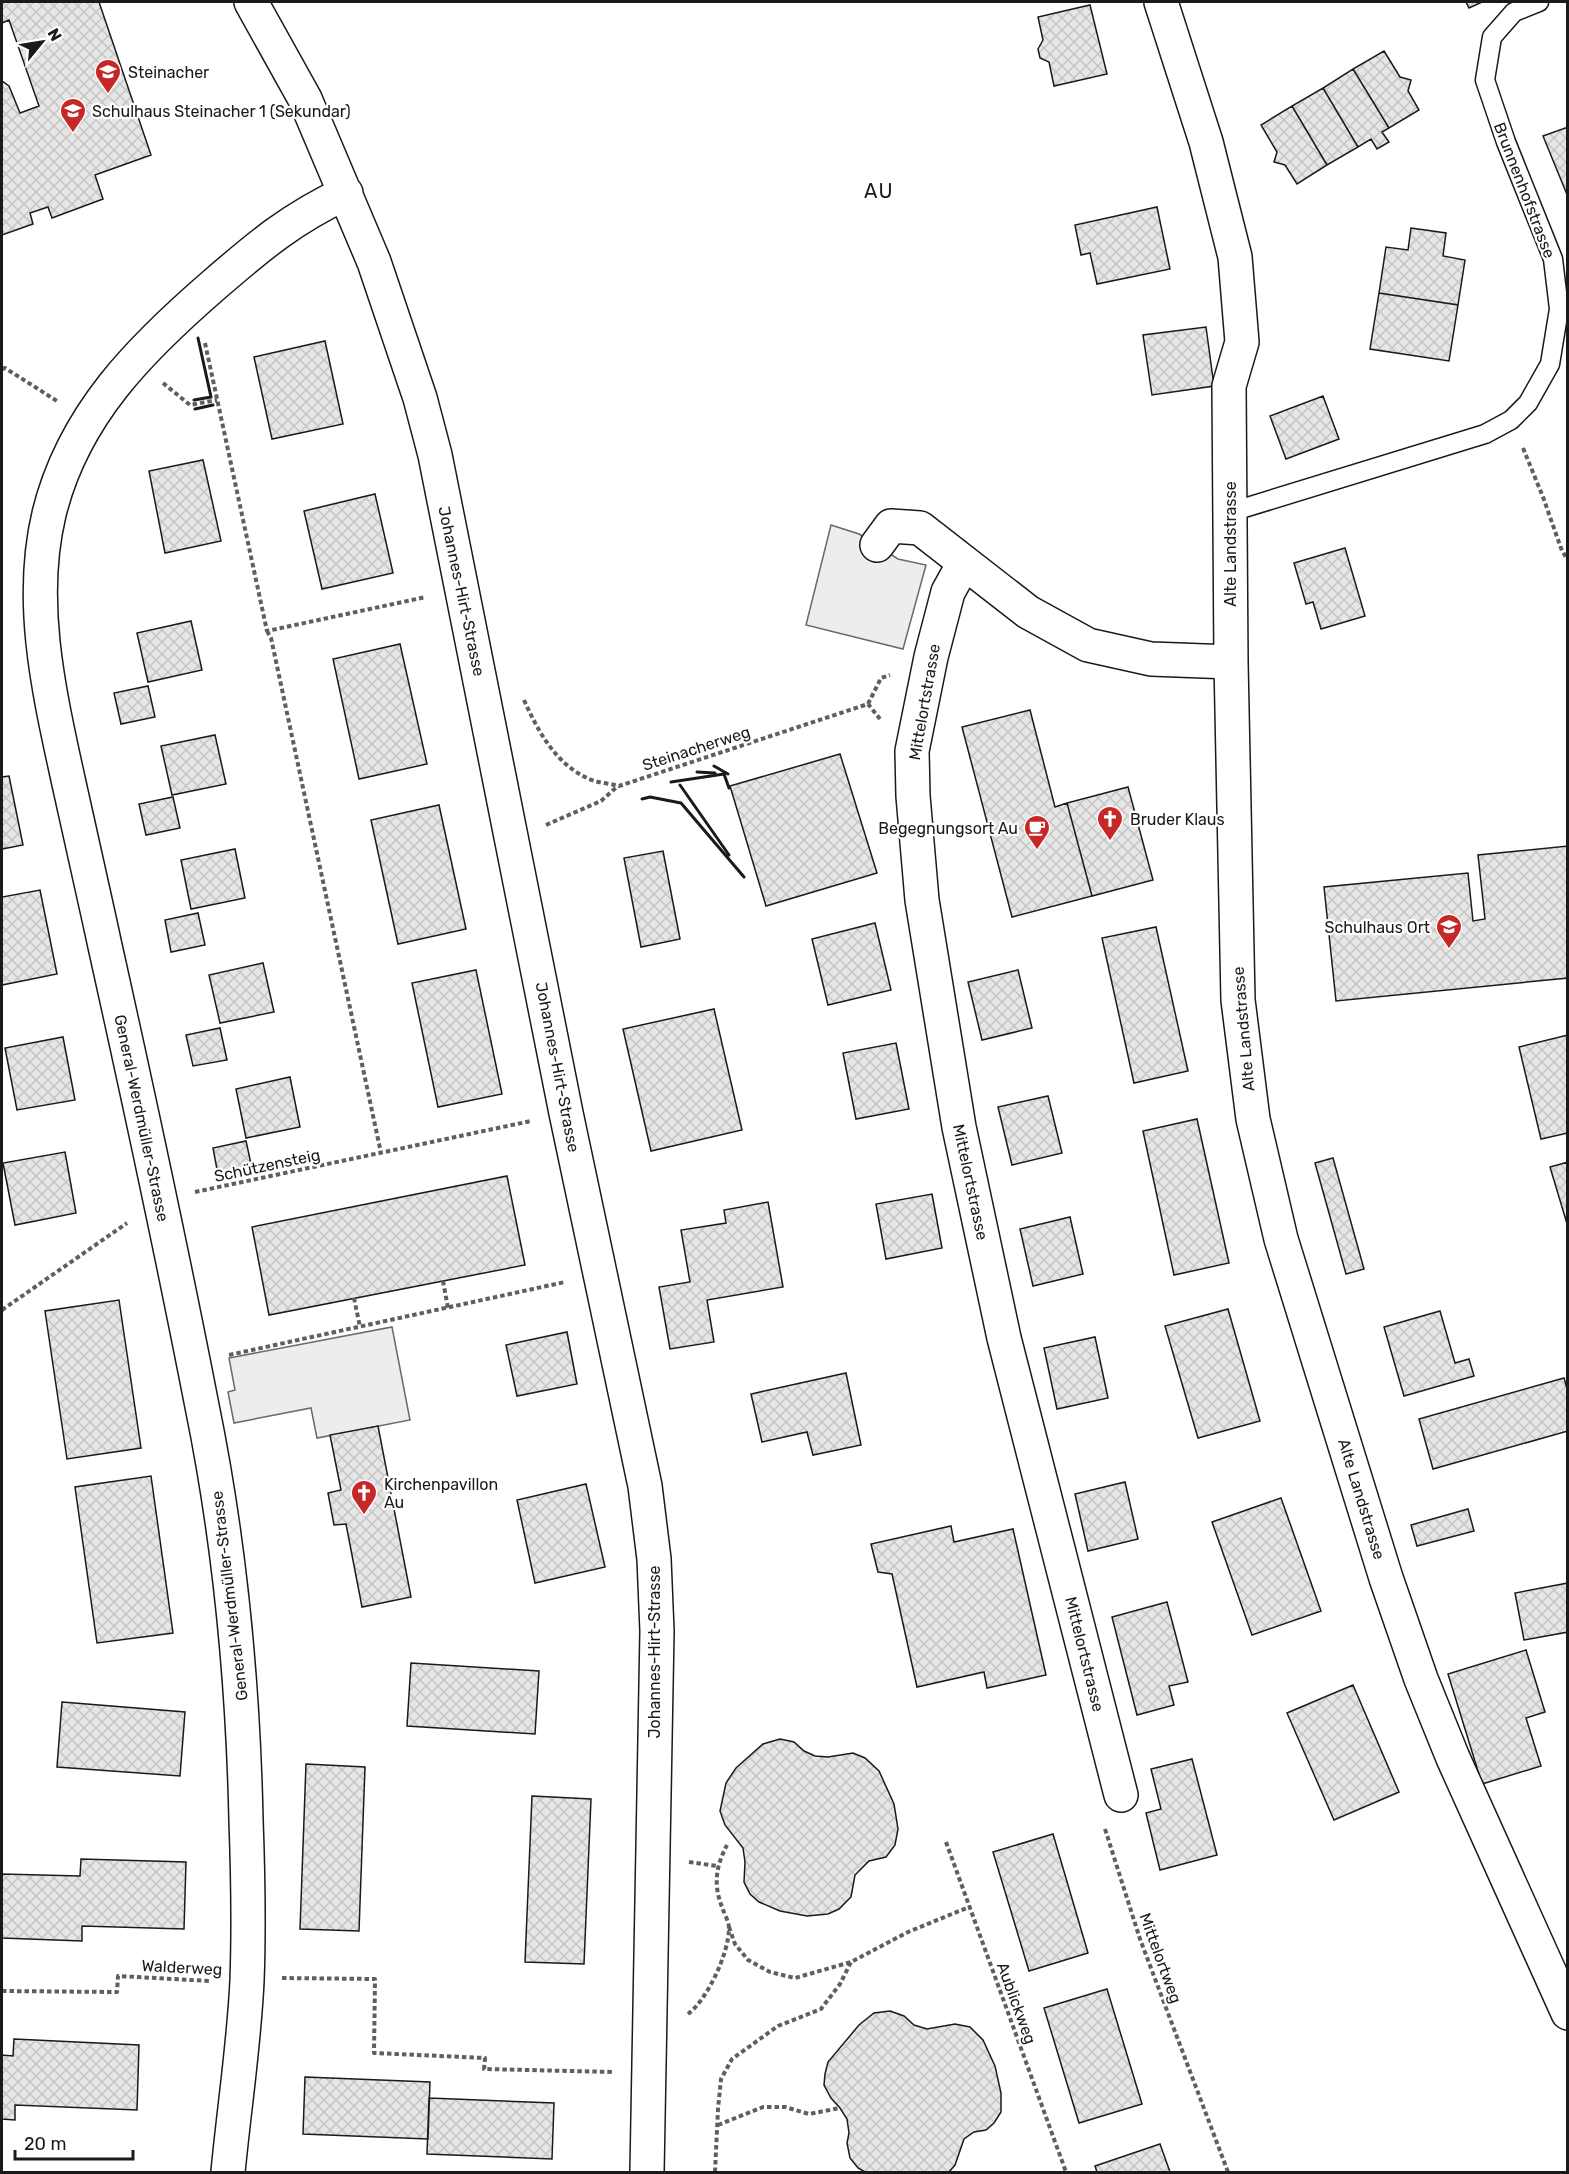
<svg xmlns="http://www.w3.org/2000/svg" width="1569" height="2174" viewBox="0 0 1569 2174" font-family="Rubik,sans-serif">
  <style>
    .built { fill: #ededed; stroke: #6a6a6a; stroke-width: 1.5 }
    .building { fill: url(#building-cross-hatch); stroke: #1a1a1a; stroke-width: 1.5 }
    .lines { fill: none; stroke-linecap: round; stroke-linejoin: round }
    .lane-casing { stroke: #1a1a1a; stroke-width: 21 }
    .street-casing { stroke: #1a1a1a; stroke-width: 36 }
    .path { stroke: #5f5f5f; stroke-width: 4; stroke-dasharray: 4.5 3; stroke-linecap: butt }
    .lane { stroke: #fff; stroke-width: 18 }
    .street { stroke: #fff; stroke-width: 33 }
    .wall { stroke: #1a1a1a; stroke-width: 3 }
    .labels { text-anchor: middle; stroke-width: 4.5; stroke-linejoin: round; paint-order: stroke }
    .poi-label { font-size: 16px; fill: #1a1a1a; stroke: #fff; text-anchor: start }
    .street-label { font-size: 16px; fill: #1a1a1a; stroke: #fff }
    .quarter-label { font-size: 20px; letter-spacing: 1.5px; fill: #1a1a1a; stroke: #fff }
  </style>
  <defs>
    <pattern id="building-cross-hatch" width="8" height="8" patternUnits="userSpaceOnUse" patternTransform="scale(1.5)"><rect width="8" height="8" fill="#e6e6e6"/><path d="M0 0l8 8M0 8l8-8" fill="none" stroke="#c5c5c5"/></pattern>
  </defs>
  <rect width="100%" height="100%" fill="#fff"/>
  <path class="built" d="M831,525L859,534L898,559L926,565L903,649L806,625Z
    M392,1327L410,1420L317,1438L311,1408L234,1423L228,1392L235,1390L229,1358Z"/>
  <path class="building" d="M2,2H99L151,155L95,175L103,199L52,218L48,207L30,213L33,224L2,235V81L9,86L20,113L39,106L9,20L2,23Z
    M1466,2H1482L1469,8Z
    M1090,5L1107,74L1054,86L1049,62L1040,58L1038,49L1043,40L1038,17Z
    M1384,51L1400,77L1411,80L1408,91L1419,110L1389,128L1353,69Z
    M1353,69L1389,128L1382,132L1389,142L1377,149L1371,139L1358,147L1323,88Z
    M1323,88L1358,147L1327,165L1292,106Z
    M1292,106L1327,165L1297,184L1285,165L1274,162L1277,152L1261,125Z
    M1568,127V197L1543,136Z
    M1157,207L1170,269L1097,284L1090,253L1081,255L1075,225Z
    M1411,228L1446,233L1443,256L1465,260L1458,305L1379,293L1386,247L1408,250Z
    M1379,293L1458,305L1449,361L1370,349Z
    M1206,327L1214,386L1152,395L1143,335Z
    M325,341L343,424L272,439L254,357Z
    M1323,396L1339,439L1286,459L1270,416Z
    M203,460L221,541L165,553L149,471Z
    M375,494L393,573L322,589L304,511Z
    M1345,548L1365,616L1321,629L1313,602L1306,604L1294,563Z
    M191,621L202,670L148,682L137,633Z
    M400,644L427,764L359,779L333,659Z
    M148,686L155,717L121,724L114,693Z
    M1030,710L1055,807L1067,803L1092,896L1012,917L962,727Z
    M215,735L226,784L172,795L161,746Z
    M840,754L877,873L766,906L730,786Z
    M9,776L23,845L2,849V777Z
    M1128,787L1153,880L1092,896L1067,803Z
    M173,797L180,828L146,835L139,804Z
    M439,805L466,929L398,944L371,820Z
    M1568,846V978L1336,1001L1324,887L1468,873L1473,921L1485,919L1478,855Z
    M235,849L245,898L191,909L181,860Z
    M663,851L680,939L641,947L624,858Z
    M40,890L57,974L2,985V897Z
    M198,913L205,945L171,952L165,920Z
    M875,923L891,990L828,1005L812,939Z
    M1156,927L1188,1071L1134,1083L1102,938Z
    M263,963L274,1012L220,1023L209,975Z
    M476,970L502,1094L438,1107L412,983Z
    M1018,970L1032,1028L982,1040L968,982Z
    M714,1009L742,1130L651,1151L623,1029Z
    M220,1028L227,1060L193,1066L186,1035Z
    M1568,1035V1133L1541,1139L1519,1047Z
    M63,1037L75,1100L17,1110L5,1048Z
    M896,1043L909,1109L856,1119L843,1053Z
    M290,1077L300,1127L246,1138L236,1089Z
    M1048,1096L1062,1153L1012,1165L998,1107Z
    M1197,1119L1229,1263L1174,1275L1143,1131Z
    M246,1141L253,1173L219,1180L213,1148Z
    M65,1152L76,1213L15,1225L3,1163Z
    M1333,1158L1364,1269L1346,1274L1315,1163Z
    M1568,1162V1227L1550,1167Z
    M507,1176L525,1265L269,1315L252,1227Z
    M932,1194L942,1248L886,1259L876,1204Z
    M768,1202L783,1287L707,1300L714,1342L670,1349L659,1287L690,1282L681,1230L726,1223L724,1210Z
    M1070,1217L1083,1274L1033,1286L1020,1229Z
    M119,1300L141,1448L67,1459L45,1311Z
    M1228,1309L1260,1421L1198,1438L1165,1326Z
    M1440,1311L1455,1363L1469,1359L1474,1376L1404,1396L1384,1327Z
    M567,1332L577,1384L517,1396L506,1345Z
    M1095,1337L1108,1398L1057,1409L1044,1348Z
    M846,1373L861,1445L813,1455L807,1432L762,1442L751,1394Z
    M1564,1378L1568,1392V1431L1433,1469L1419,1419Z
    M378,1426L411,1597L362,1607L346,1524L334,1525L328,1493L341,1490L330,1435Z
    M151,1476L173,1633L97,1643L75,1487Z
    M1125,1482L1138,1539L1088,1551L1075,1494Z
    M586,1484L605,1567L535,1583L517,1500Z
    M1281,1498L1321,1611L1252,1635L1212,1522Z
    M1468,1509L1474,1531L1417,1546L1411,1525Z
    M951,1526L954,1542L1013,1529L1046,1675L987,1688L984,1672L917,1687L892,1574L878,1572L871,1544Z
    M1568,1583V1632L1524,1640L1515,1593Z
    M1167,1602L1188,1682L1169,1686L1174,1705L1137,1715L1112,1617Z
    M1526,1650L1545,1712L1526,1718L1541,1766L1482,1784L1448,1674Z
    M411,1663L539,1671L535,1734L407,1726Z
    M1353,1685L1399,1792L1334,1820L1287,1713Z
    M62,1702L185,1712L180,1776L57,1767Z
    M780,1739L794,1742L804,1751L815,1756L828,1757L853,1753L865,1758L879,1771L894,1804L898,1829L895,1845L886,1857L869,1861L855,1875L851,1897L839,1909L828,1914L807,1916L780,1911L759,1902L750,1894L744,1882L745,1862L743,1848L725,1825L720,1811L726,1783L736,1768L763,1744Z
    M1192,1759L1217,1855L1160,1870L1146,1813L1161,1809L1151,1769Z
    M306,1764L365,1767L359,1931L300,1929Z
    M532,1796L591,1799L584,1964L525,1962Z
    M1053,1834L1088,1953L1029,1971L993,1852Z
    M81,1859L186,1862L184,1929L82,1926V1941L2,1938V1874L80,1876Z
    M1107,1989L1142,2104L1079,2123L1044,2008Z
    M890,2011L904,2016L914,2025L927,2029L955,2024L970,2027L983,2040L995,2066L1001,2093V2112L994,2123L986,2130L974,2132L964,2139L955,2165L949,2172H865L858,2168L850,2158L847,2143L849,2133L847,2119L840,2108L831,2098L824,2085L825,2074L828,2062L859,2025L874,2013Z
    M14,2039L139,2045L137,2110L15,2105V2120L2,2119V2055L13,2056Z
    M305,2077L430,2082L428,2139L303,2134Z
    M429,2098L554,2103L552,2159L427,2154Z
    M1160,2144L1170,2172H1097L1095,2166Z"/>
  <g class="lines">
    <defs>
      <path id="lane" d="M1231,512L1485,434L1511,420L1528,403L1550,364L1559,309L1553,259L1506,142L1485,80L1492,37L1514,12L1539,2"/>
      <path id="street" d="M251,2L305,99L374,262L420,398L435,455L566,1113L645,1486L654,1559L657,1631L647,2172
        M1161,2L1206,142L1235,257L1242,342L1229,386L1231,662L1238,1000L1253,1119L1281,1239L1386,1578L1421,1679L1453,1758L1568,2013
        M877,545L891,526L920,528L1028,612L1088,645L1151,659L1231,662
        M964,563L948,592L931,657L912,751L913,796L922,900L959,1127L1004,1338L1121,1795
        M228,2172C234,2109 244,2045 247,1981C249,1928 248,1874 246,1820C243,1681 230,1543 202,1406C172,1252 139,1099 105,946C93,890 80,834 68,779C49,692 28,602 49,514C73,415 141,348 215,284C259,246 292,218 346,193"/>
    </defs>
    <use href="#lane" class="lane-casing"/>
    <use href="#street" class="street-casing"/>
    <path class="path" d="M205,343L267,631L426,597
      M2,369L5,368L57,401
      M163,383L190,405L217,400
      M1523,448L1543,497L1562,551L1568,560
      M267,631L271,638L381,1153
      M524,700C538,731 555,763 587,778C596,783 609,783 619,786L868,704L880,719
      M868,704L881,678L890,675
      M546,825L601,801L618,786
      M195,1192L531,1121
      M443,1281L448,1308
      M354,1298L360,1327
      M2,1310L127,1223
      M229,1355L565,1282
      M1105,1829L1140,1939L1228,2172
      M946,1842L1066,2172
      M689,1862L717,1866
      M729,1927L735,1944L748,1960L770,1972L795,1978L851,1962L908,1932L969,1907
      M282,1978L375,1979L374,2053L485,2058L484,2069L614,2072
      M2,1991L117,1992L118,1976L210,1981
      M688,2014C707,2000 729,1953 729,1928C729,1922 724,1913 722,1907C713,1884 716,1866 727,1845
      M718,2125L763,2107H785L809,2114L840,2108
      M715,2172L718,2109L721,2079L732,2059L778,2026L821,2009L840,1984L851,1962"/>
    <use href="#lane" class="lane"/>
    <use href="#street" class="street"/>
    <path class="wall" d="M194,400L211,397L198,338
      M195,409L213,405
      M714,766L728,774
      M697,772L715,773
      M724,774L729,788
      M671,782L724,774
      M680,785L729,855
      M642,799L650,797L681,803L744,877"/>
  </g>
  <defs>
    <symbol id="school-pin" viewBox="-11 -11 22 30"><path d="M0 17L-7.5 6A9.5 9.5 0 1 1 7.5 6Z" fill="#c62828" stroke="#fff"/><path d="M0-5L7-2L0 1L-7-2ZM-4 1L0 2.5L4 1V4Q0 6-4 4Z" fill="#fff"/></symbol>
    <symbol id="church-pin" viewBox="-11 -11 22 30"><path d="M0 17L-7.5 6A9.5 9.5 0 1 1 7.5 6Z" fill="#c62828" stroke="#fff"/><path d="M-1.2-6h2.4v3.5h3.3v2.4h-3.3V6h-2.4V-.1h-3.3v-2.4h3.3Z" fill="#fff"/></symbol>
    <symbol id="cafe-pin" viewBox="-11 -11 22 30"><path d="M0 17L-7.5 6A9.5 9.5 0 1 1 7.5 6Z" fill="#c62828" stroke="#fff"/><path d="M-5.5-4.5H6V0H3Q3 3.5 0 3.5H-2.5Q-5.5 3.5-5.5 0ZM3-3.2v2h1.7v-2ZM-6 4.5H4V6H-6Z" fill="#fff"/></symbol>
  </defs>
  <g fill-rule="evenodd">
    <use href="#school-pin" x="93" y="57" width="30" height="40"/>
    <use href="#school-pin" x="58" y="96" width="30" height="40"/>
    <use href="#church-pin" x="1095" y="804" width="30" height="40"/>
    <use href="#cafe-pin" x="1022" y="813" width="30" height="40"/>
    <use href="#school-pin" x="1434" y="912" width="30" height="40"/>
    <use href="#church-pin" x="349" y="1478" width="30" height="40"/>
  </g>
  <g class="labels">
    <g class="poi-label">
      <text x="128" y="78">Steinacher</text>
      <text x="92" y="117">Schulhaus Steinacher 1 (Sekundar)</text>
      <text x="1130" y="825">Bruder Klaus</text>
      <text x="1018" y="834" text-anchor="end">Begegnungsort Au</text>
      <text x="1430" y="933" text-anchor="end">Schulhaus Ort</text>
      <text x="384" y="1490">Kirchenpavillon<tspan x="384" dy="18">Au</tspan></text>
    </g>
    <g class="street-label">
      <text transform="translate(1525 190) rotate(69)" y="6">Brunnenhofstrasse</text>
      <text transform="translate(1230 544) rotate(-90)" y="6">Alte Landstrasse</text>
      <text transform="translate(462 591) rotate(78)" y="6">Johannes-Hirt-Strasse</text>
      <text transform="translate(924 702) rotate(-80)" y="6">Mittelortstrasse</text>
      <text transform="translate(696 748) rotate(-18)" y="6">Steinacherweg</text>
      <text transform="translate(1243 1029) rotate(-95)" y="6">Alte Landstrasse</text>
      <text transform="translate(558 1067) rotate(79)" y="6">Johannes-Hirt-Strasse</text>
      <text transform="translate(142 1118) rotate(78)" y="6">General-Werdmüller-Strasse</text>
      <text transform="translate(267 1165) rotate(-12)" y="6">Schützensteig</text>
      <text transform="translate(971 1182) rotate(78)" y="6">Mittelortstrasse</text>
      <text transform="translate(1362 1499) rotate(73)" y="6">Alte Landstrasse</text>
      <text transform="translate(229 1596) rotate(-97)" y="6">General-Werdmüller-Strasse</text>
      <text transform="translate(654 1652) rotate(-90)" y="6">Johannes-Hirt-Strasse</text>
      <text transform="translate(1085 1654) rotate(76)" y="6">Mittelortstrasse</text>
      <text transform="translate(1161 1958) rotate(70)" y="6">Mittelortweg</text>
      <text transform="translate(182 1967) rotate(3)" y="6">Walderweg</text>
      <text transform="translate(1017 2003) rotate(70)" y="6">Aublickweg</text>
    </g>
    <g class="quarter-label">
      <text x="879" y="198">AU</text>
    </g>
  </g>
  <rect width="1569" height="2174" fill="none" stroke="#1a1a1a" stroke-width="6"/>
  <g transform="translate(42 42) rotate(60)" stroke="#ffffff" stroke-width="4.5" paint-order="stroke">
  <path d="M0-4.5L10 22L0 15L-10 22Z" fill="#1a1a1a"/>
  <text y="-9" font-size="16" font-weight="bold" text-anchor="middle" fill="#1a1a1a">N</text>
  </g>
  <path d="M15 2150v9h118v-9" fill="none" stroke="#1a1a1a" stroke-width="3"/>
  <text x="24" y="2150" font-size="18" fill="#1a1a1a" stroke="#ffffff" stroke-width="4.5" paint-order="stroke">20 m</text>
</svg>
